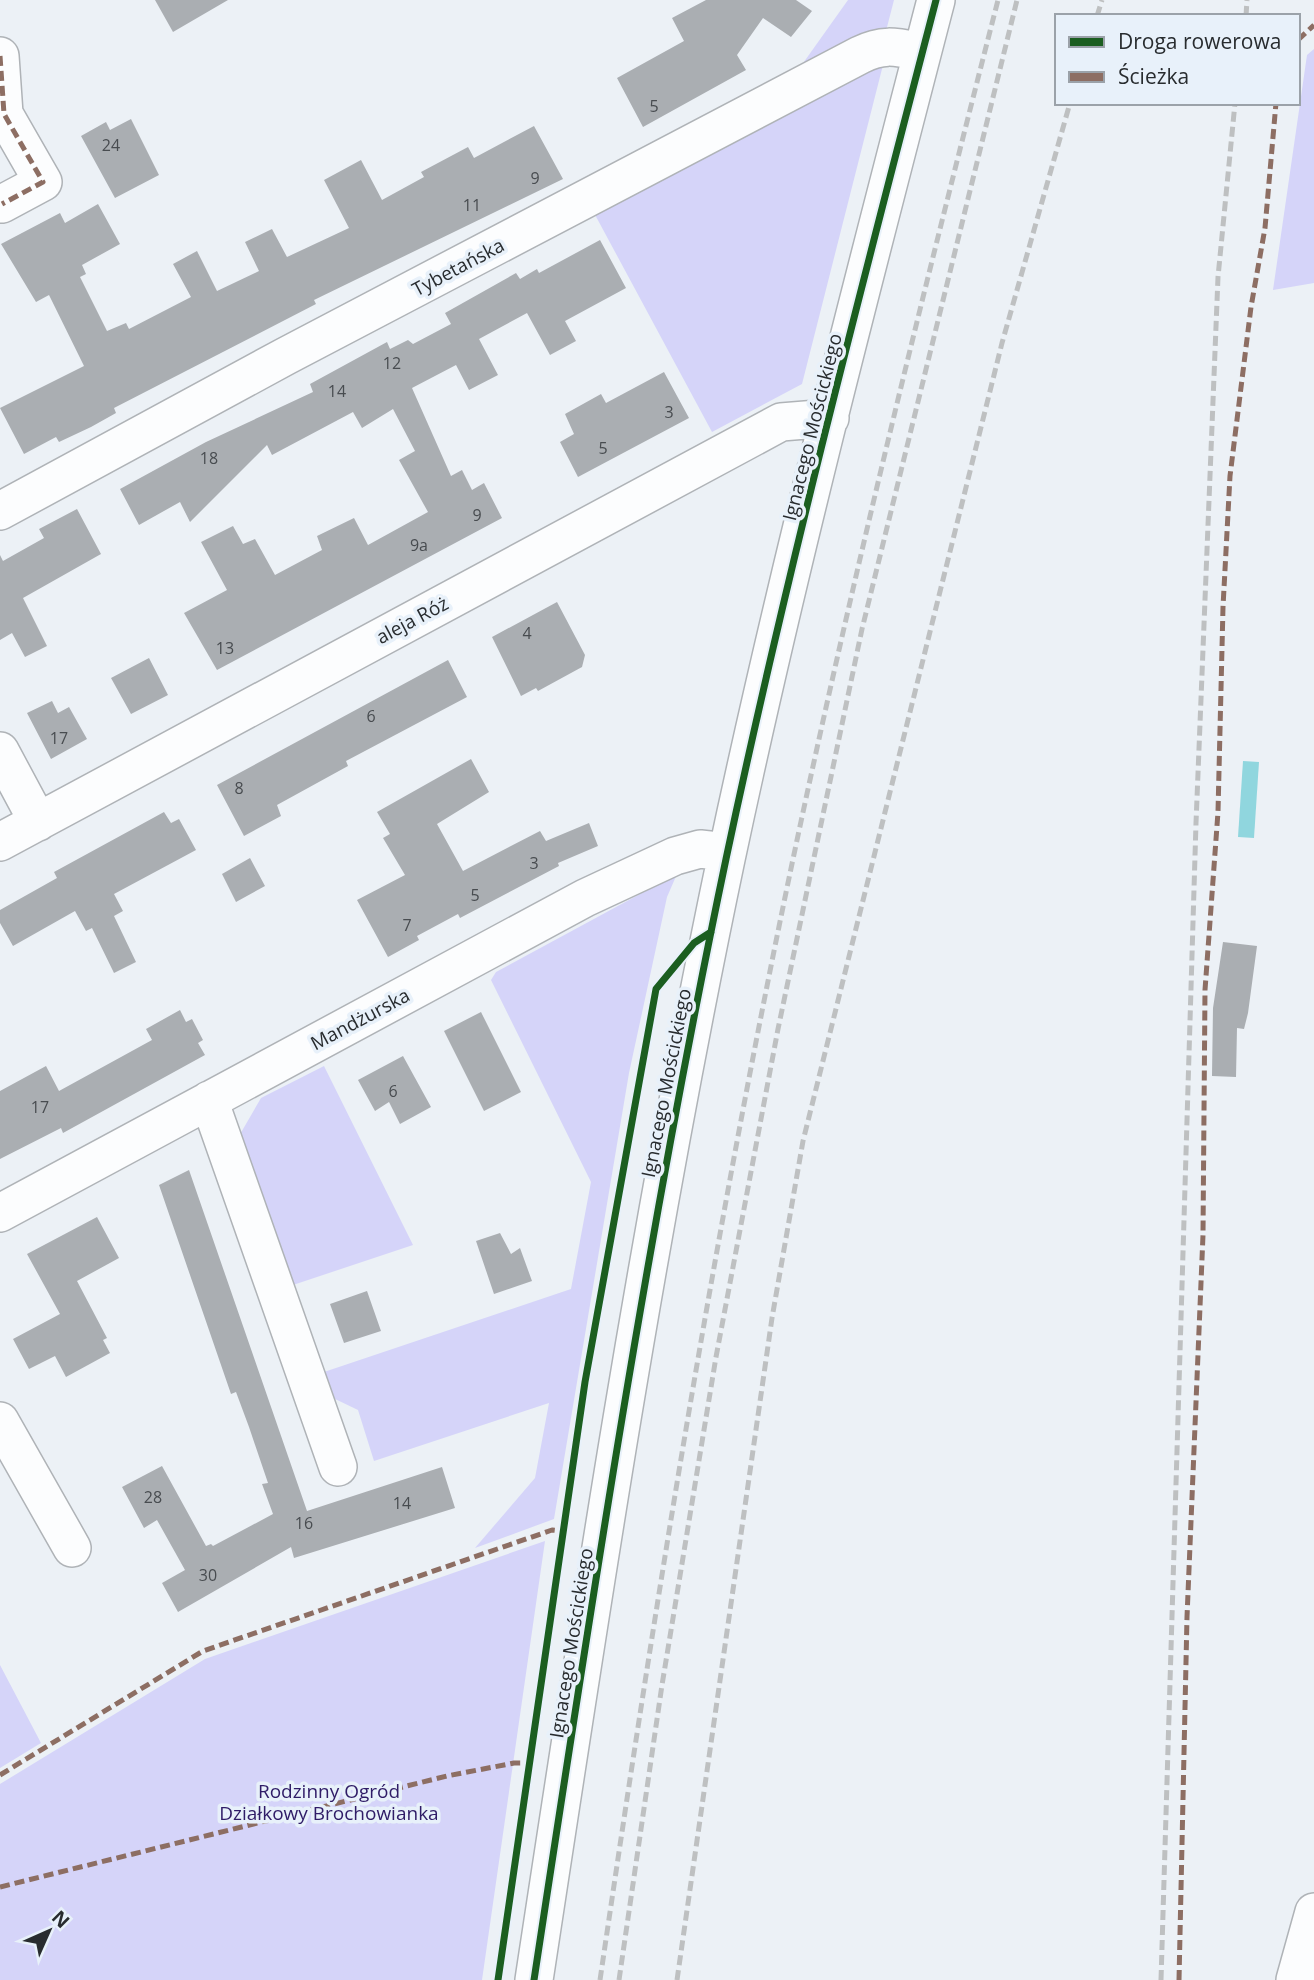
<svg xmlns="http://www.w3.org/2000/svg" width="1314" height="1980" viewBox="0 0 1314 1980" font-family="'Open Sans',sans-serif">
  <style>
    .green { fill: #d5d4f9 }
    .water { fill: #90d6de }
    .building { fill: #aaaeb2 }
    .lines { fill: none; stroke-linecap: round; stroke-linejoin: round }
    .minor-casing { stroke: #afb3b7; stroke-width: 40 }
    .minor { stroke: #fcfdfe; stroke-width: 37 }
    .rail { stroke: #bec0c1; stroke-width: 5; stroke-dasharray: 10 5; stroke-linecap: butt }
    .quiet { stroke: #8d6e63; stroke-width: 5; stroke-dasharray: 10 5; stroke-linecap: butt }
    .cycleway-casing { stroke: #e8f1fa; stroke-width: 11 }
    .cycleway { stroke: #1b5e20; stroke-width: 7 }
    .labels { text-anchor: middle; stroke-width: 7; stroke-linejoin: round; paint-order: stroke }
    .number-label { font-size: 16px; fill: #484c50 }
    .street-label { font-size: 19px; fill: #282c2f; stroke: #e8f1fa }
    .park-label { font-size: 19px; fill: #2f1c67; stroke: #e8f1fa }
  </style>
  <rect width="100%" height="100%" fill="#ecf1f6"/>
  <path class="green" d="M848,0H894L886,31L877,29L801,66Z
    M1314,49V283L1273,290L1307,55Z
    M884,61L802,384L712,432L593,211Z
    M677,874L667,897L629,1073L554,1519L475,1548L535,1478L549,1403L374,1461L358,1410L333,1398L324,1372L571,1289L591,1182L491,980L496,972Z
    M324,1066L413,1245L293,1285L239,1136L261,1098Z
    M545,1541L482,1980H0V1784L205,1659Z
    M0,1665L41,1743L0,1768Z"/>
  <path class="water" d="M1243,761L1259,762L1254,838L1238,837Z"/>
  <path class="building" d="M155,0H228L173,32Z
    M706,0H796L812,11L791,37L763,18L737,55L746,70L643,127L617,78L684,41L672,18Z
    M131,119L159,175L115,198L81,136L106,122L110,130Z
    M534,126L563,179L314,300L316,304L114,408L116,413L91,427L59,442L56,437L24,454L0,408L84,366L49,295L36,302L1,244L60,213L65,223L98,204L120,244L82,265L86,274L80,277L107,331L126,323L129,329L191,297L173,264L197,251L217,291L259,271L245,242L272,229L287,257L349,228L324,180L361,160L382,200L424,177L421,172L468,147L474,158Z
    M600,240L626,288L565,321L576,341L550,355L527,313L479,339L498,375L469,390L456,365L412,388L451,476L462,470L472,490L484,483L502,518L217,670L184,613L227,590L201,542L233,526L243,544L255,539L275,575L322,550L317,536L354,518L368,545L428,512L399,460L415,451L393,409L362,428L353,412L272,455L267,445L190,522L180,502L139,525L120,489L206,442L313,392L310,384L387,342L390,349L408,340L413,344L451,324L445,313L516,273L520,279L537,269L539,273Z
    M664,372L689,418L578,477L560,442L574,434L565,414L601,394L606,403Z
    M77,509L101,554L23,598L47,646L25,657L12,633L0,640V555L3,561L44,538L39,529Z
    M557,602L585,655L582,667L538,691L536,688L521,696L492,637Z
    M149,658L168,695L131,714L111,678Z
    M448,660L467,697L346,761L348,766L277,805L281,816L244,836L217,785Z
    M52,701L58,713L69,707L87,739L51,759L27,713Z
    M471,759L489,792L437,824L463,871L540,831L546,841L589,823L598,846L558,863L559,866L460,918L458,914L417,936L419,940L388,957L357,900L405,875L383,838L390,834L377,812Z
    M164,812L171,823L179,819L196,850L114,894L123,911L114,916L136,962L114,973L92,928L86,931L75,911L13,946L0,923V910L57,878L54,872Z
    M250,858L265,886L236,902L222,874Z
    M1223,942L1257,946L1248,1013L1244,1029L1237,1028L1236,1077L1212,1076L1213,1008Z
    M180,1010L186,1022L192,1019L203,1040L198,1043L205,1055L63,1133L61,1128L0,1159V1091L46,1066L59,1091L152,1040L146,1029Z
    M481,1012L521,1092L484,1111L444,1031Z
    M403,1056L431,1107L400,1124L389,1102L375,1111L358,1080Z
    M189,1170L307,1511L442,1467L455,1508L294,1558L291,1547L178,1612L162,1583L185,1570L157,1520L144,1528L122,1487L162,1466L206,1546L211,1544L213,1546L273,1514L262,1484L268,1483L249,1427L236,1392L231,1394L159,1185Z
    M97,1217L119,1258L77,1281L107,1338L103,1340L110,1353L66,1377L55,1356L29,1369L13,1339L60,1314L27,1254Z
    M500,1233L511,1254L520,1248L532,1281L494,1294L476,1241Z
    M367,1291L381,1331L344,1343L330,1304Z"/>
  <g class="lines">
    <defs>
      <path id="minor" d="M0,56L4,114L43,182L2,204
        M0,511L286,356L860,55C883,43 897,47 922,52
        M0,751L38,822
        M0,842L781,422L830,418
        M209,1100L338,1467
        M0,1213L585,898L675,856L700,849L727,852
        M0,1421L72,1548
        M534,1980C591,1605 648,1230 726,859C787,571 862,285 936,0
        M1295,1980L1314,1912"/>
    </defs>
    <use href="#minor" class="minor-casing"/>
    <use href="#minor" class="minor"/>
    <path class="rail" d="M1097,16L1102,0
      M1246,16L1247,0
      M600,1980C655,1605 715,1230 793,859C854,571 925,285 998,0
      M619,1980L662,1685L716,1357L778,1029L862,629L1017,0
      M677,1980L772,1318L803,1141L1002,343L1070,103
      M1161,1980L1196,823L1218,277L1235,103"/>
    <path class="quiet" d="M1298,40L1314,25
      M0,56L4,114L43,182L2,204
      M0,1775L203,1651L552,1530L562,1531
      M0,1887L447,1776L514,1763H531
      M1179,1980L1187,1617L1203,1235L1205,990L1218,812L1223,607L1230,476L1251,307L1265,228L1276,103"/>
    <defs>
      <path id="cycleway" d="M498,1980L585,1382L656,989L694,943L711,932
        M534,1980C591,1605 648,1230 726,859C787,571 862,285 936,0"/>
    </defs>
    <use href="#cycleway" class="cycleway-casing"/>
    <use href="#cycleway" class="cycleway"/>
  </g>
  <g class="labels">
    <g class="number-label">
      <text x="654" y="112">5</text>
      <text x="111" y="151">24</text>
      <text x="535" y="184">9</text>
      <text x="472" y="211">11</text>
      <text x="392" y="369">12</text>
      <text x="337" y="397">14</text>
      <text x="669" y="418">3</text>
      <text x="603" y="454">5</text>
      <text x="209" y="464">18</text>
      <text x="477" y="521">9</text>
      <text x="419" y="551">9a</text>
      <text x="527" y="639">4</text>
      <text x="225" y="654">13</text>
      <text x="371" y="722">6</text>
      <text x="59" y="744">17</text>
      <text x="239" y="794">8</text>
      <text x="534" y="869">3</text>
      <text x="475" y="901">5</text>
      <text x="407" y="931">7</text>
      <text x="393" y="1097">6</text>
      <text x="40" y="1113">17</text>
      <text x="153" y="1503">28</text>
      <text x="402" y="1509">14</text>
      <text x="304" y="1529">16</text>
      <text x="208" y="1581">30</text>
    </g>
    <g class="street-label">
      <text transform="translate(458 267) rotate(-28)" y="7">Tybetańska</text>
      <text transform="translate(812 427) rotate(-76)" y="7">Ignacego Mościckiego</text>
      <text transform="translate(412 620) rotate(-28)" y="7">aleja Róż</text>
      <text transform="translate(360 1019) rotate(-28)" y="7">Mandżurska</text>
      <text transform="translate(666 1083) rotate(-79)" y="7">Ignacego Mościckiego</text>
      <text transform="translate(571 1643) rotate(-81)" y="7">Ignacego Mościckiego</text>
    </g>
    <g class="park-label">
      <text x="329" y="1798">Rodzinny Ogród<tspan x="329" dy="22">Działkowy Brochowianka</tspan></text>
    </g>
  </g>
  <rect x="1055" y="14" width="245" height="91" fill="#e8f1fa" stroke="#9ba2a9" stroke-width="2"/>
  <rect x="1069" y="37" width="35" height="10" fill="#1b5e20" stroke="#9ba2a9" stroke-width="2"/>
  <text x="1118" y="49" font-size="21" fill="#282c2f">Droga rowerowa</text>
  <rect x="1069" y="72" width="35" height="10" fill="#8d6e63" stroke="#9ba2a9" stroke-width="2"/>
  <text x="1118" y="84" font-size="21" fill="#282c2f">Ścieżka</text>
  <g transform="translate(49 1931) rotate(45)" stroke="#e8f1fa" stroke-width="5" paint-order="stroke">
  <path d="M0-5L12 26L0 18L-12 26Z" fill="#282c2f"/>
  <text y="-10" font-size="19" font-weight="bold" text-anchor="middle" fill="#282c2f">N</text>
  </g>
</svg>
